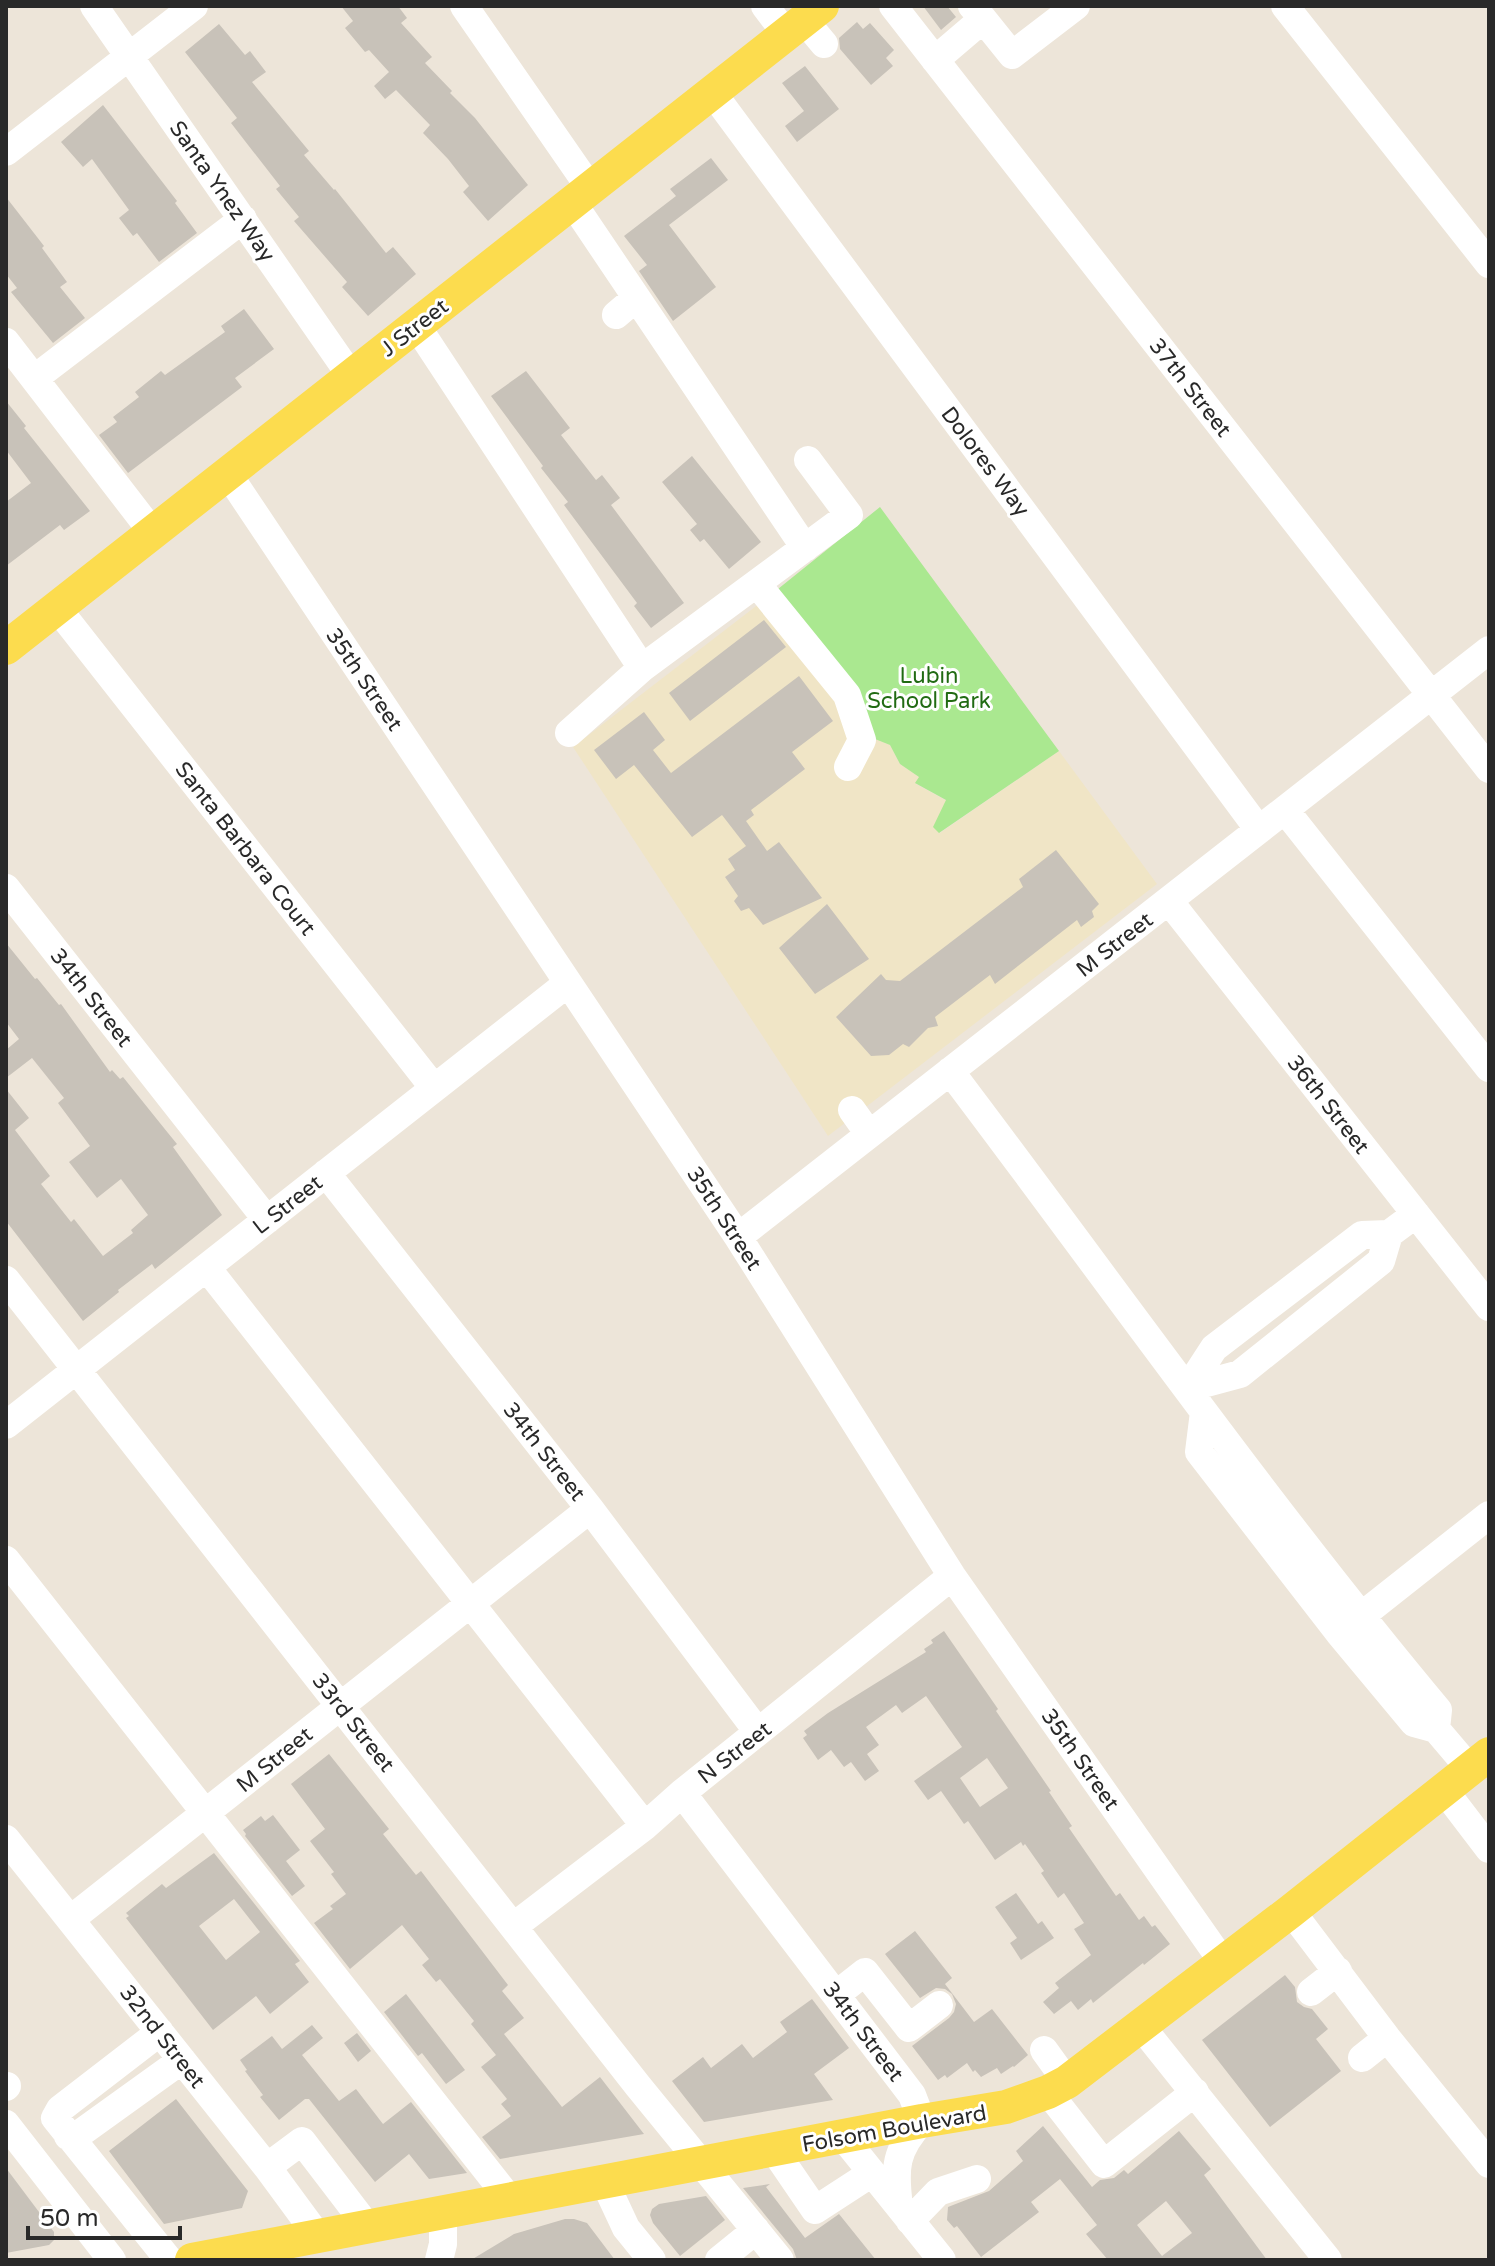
<svg xmlns="http://www.w3.org/2000/svg" width="1495" height="2266" viewBox="0 0 1495 2266" font-family="'Varela Round',sans-serif">
  <style>
    .education { fill: #f0e5c6 }
    .green { fill: #aae890 }
    .building { fill: #c8c2b9; fill-rule: evenodd }
    .lines { fill: none; stroke-linecap: round; stroke-linejoin: round }
    .minor { stroke: #fff; stroke-width: 28 }
    .major { stroke: #fcdc4e; stroke-width: 34 }
    .labels { text-anchor: middle; stroke-width: 6; stroke-linejoin: round; paint-order: stroke }
    .street-label { font-size: 22px; fill: #292929; stroke: #fff }
    .park-label { font-size: 22px; fill: #216b13; stroke: #fff }
  </style>
  <rect width="100%" height="100%" fill="#ede5d9"/>
  <path class="education" d="M773,593L870,737L890,745L900,764L919,777L916,784L947,801L934,826L940,833L1059,751L1157,884L828,1136L573,747Z"/>
  <path class="green" d="M880,507L1059,751L939,833L933,827L946,800L915,783L919,777L900,764L890,745L870,737L773,593Z"/>
  <path class="building" d="M341,6H398L407,18L401,23L432,57L425,63L452,91L450,93L475,118L528,185L488,221L463,192L469,186L448,159L423,133L430,125L396,90L385,99L374,86L389,72L369,50L365,52L345,28L353,21Z
    M923,6H947L956,17L941,30Z
    M857,22L863,29L870,23L894,50L886,58L893,66L871,85L840,49L839,38Z
    M219,24L245,55L250,51L266,72L252,82L309,151L304,155L334,190L335,189L386,253L393,247L416,274L368,316L342,287L347,282L294,221L299,217L276,189L280,186L231,123L237,118L185,52Z
    M805,66L839,109L797,142L785,126L804,111L782,83Z
    M103,105L177,201L175,203L197,233L159,262L137,233L133,236L119,218L129,210L92,159L83,167L61,142Z
    M711,158L728,180L669,225L716,287L673,321L639,271L647,265L624,236L676,196L670,189Z
    M6,197L44,246L42,248L67,282L60,287L85,318L53,343L11,292L17,288L6,274Z
    M244,309L274,349L235,378L242,387L128,473L99,435L117,422L113,417L139,397L135,392L161,371L165,375L225,332L221,326Z
    M526,371L570,428L561,435L596,480L602,475L620,498L611,505L684,603L651,628L634,606L637,603L564,505L568,502L541,468L543,466L491,396Z
    M6,401L26,426L24,428L90,511L64,530L60,525L6,566V502L31,483L6,450Z
    M692,456L761,542L729,569L704,539L700,542L690,530L697,524L662,482Z
    M764,620L786,647L690,721L669,693Z
    M799,676L833,721L792,752L805,769L751,810L754,815L746,821L767,851L779,842L822,898L763,925L749,908L741,911L734,901L738,896L725,877L735,870L728,859L746,846L722,815L692,837L634,765L616,779L594,750L644,712L665,740L653,750L671,773Z
    M1056,850L1099,904L1092,911L1094,917L1081,927L1077,920L995,984L990,975L935,1017L938,1026L928,1028L909,1047L903,1044L889,1055L871,1056L836,1017L881,974L886,980L900,981L1023,887L1019,879Z
    M827,904L869,959L815,994L779,948Z
    M6,943L35,979L37,978L59,1005L61,1004L110,1072L112,1070L120,1079L123,1077L168,1133L177,1144L173,1147L222,1215L155,1269L152,1264L118,1290L119,1292L83,1321L6,1221V1089L29,1118L15,1130L50,1176L41,1184L71,1222L74,1219L103,1256L133,1233L131,1230L148,1215L121,1179L97,1198L69,1162L90,1146L58,1103L64,1098L32,1058L6,1078V1050L19,1039L6,1022Z
    M944,1631L998,1709L996,1711L1051,1791L1049,1792L1072,1826L1069,1828L1116,1896L1120,1893L1139,1920L1144,1916L1152,1927L1155,1925L1170,1944L1144,1965L1143,1963L1093,2003L1091,1999L1078,2010L1071,2001L1054,2014L1043,2002L1059,1988L1055,1983L1091,1955L1074,1929L1084,1923L1064,1893L1058,1898L1041,1873L1044,1871L1025,1844L1023,1846L1021,1842L995,1860L968,1821L964,1824L941,1791L928,1800L914,1781L962,1747L926,1696L902,1713L896,1705L866,1727L879,1745L867,1754L879,1771L865,1781L851,1762L844,1767L831,1750L818,1760L803,1738L807,1735L804,1731L828,1713L926,1652L924,1649L933,1643L931,1640ZM987,1758L1008,1788L980,1807L960,1778Z
    M329,1754L389,1829L383,1834L416,1875L421,1871L508,1985L502,1991L524,2018L504,2034L562,2107L600,2077L644,2134L500,2159L482,2137L511,2116L501,2104L507,2099L481,2067L496,2055L471,2024L474,2021L440,1979L436,1982L422,1965L429,1959L402,1925L350,1969L314,1923L333,1909L330,1906L346,1894L331,1874L334,1872L310,1841L325,1829L291,1784Z
    M273,1815L300,1850L286,1861L305,1886L292,1896L245,1836L246,1834L243,1830L261,1816L265,1821Z
    M214,1853L300,1961L295,1964L309,1982L270,2014L256,1996L213,2030L126,1918L129,1916L126,1913L162,1884L166,1888ZM234,1899L260,1932L226,1960L199,1926Z
    M1016,1893L1038,1924L1042,1921L1054,1938L1021,1960L1010,1943L1017,1938L995,1907Z
    M915,1931L952,1978L945,1984L974,2022L992,2009L1028,2055L1014,2067L1013,2066L1001,2074L997,2068L981,2077L975,2070L973,2072L967,2063L947,2078L945,2075L938,2080L912,2046L949,2018L954,2012L956,2004L952,1994L945,1989L936,1988L920,1998L885,1954Z
    M1285,1975L1295,1987L1297,2002L1304,2007L1312,2009L1328,2029L1316,2039L1341,2071L1270,2127L1202,2040Z
    M406,1994L465,2070L446,2084L422,2053L418,2056L384,2012Z
    M812,1999L849,2048L814,2074L833,2100L704,2122L672,2081L703,2057L711,2068L742,2044L753,2058L787,2032L780,2022Z
    M312,2025L323,2038L302,2055L339,2101L356,2089L383,2124L411,2102L467,2173L429,2179L409,2154L375,2182L309,2099H305L279,2120L260,2097L263,2095L245,2071L247,2070L240,2060L272,2036L282,2049Z
    M357,2033L371,2051L358,2062L344,2043Z
    M176,2099L248,2191L242,2208L164,2224L109,2151Z
    M1043,2126L1092,2187L1100,2180L1114,2178L1124,2170L1128,2174L1179,2131L1211,2169L1204,2175L1267,2260H1108L1086,2234L1097,2225L1060,2179L1031,2202L1039,2212L981,2257L957,2226L954,2228L947,2220L948,2207L989,2191L1023,2161L1016,2151ZM1166,2201L1192,2233L1162,2256L1137,2225Z
    M6,2168L54,2232V2240L49,2245L6,2253Z
    M770,2184L766,2187L805,2238L839,2214L876,2260H797L793,2249L743,2188Z
    M706,2196L725,2220L680,2256L653,2223L650,2215L652,2209L659,2204Z
    M565,2219H574L587,2223L615,2260H471L514,2234Z"/>
  <g class="lines">
    <path class="minor" d="M94,6L351,376
      M464,6L590,188
      M765,6L786,34
      M893,6L1489,769
      M1285,6L1489,264
      M983,19L1012,55L1076,6
      M804,20L824,44
      M935,60L983,19L972,6
      M712,92L1259,830
      M6,152L194,6
      M572,202L805,548
      M616,315L636,298
      M416,325L642,668
      M6,342L153,533
      M35,378L243,219
      M228,474L738,1237L952,1576L1222,1961
      M757,584L847,695L862,740L848,767
      M57,608L434,1088
      M569,733L642,668L849,515L808,460
      M1285,810L1489,1068
      M6,888L267,1220
      M1169,901L1489,1307
      M950,1071C1112,1285 1266,1504 1438,1710L1436,1729
      M852,1110L869,1134
      M326,1173L590,1509L758,1732
      M738,1237L1489,650
      M207,1268L645,1826
      M6,1280L638,2086L780,2260
      M1188,1388L1214,1348L1362,1235L1389,1234L1416,1214
      M1188,1388L1240,1374L1381,1261L1389,1234
      M1204,1412L1199,1452L1339,1633L1414,1723L1436,1729L1470,1769
      M6,1425L568,983
      M6,1560L511,2201
      M1346,1628L1489,1515
      M1444,1790L1489,1849
      M682,1793L912,2095L922,2121C895,2150 894,2168 899,2206
      M6,1839L267,2167L317,2235
      M1291,1911L1387,2038L1489,2164
      M71,1919L590,1509
      M514,1926L645,1826L682,1793L952,1576
      M1311,1992L1338,1971
      M837,1994L865,1972L909,2028L939,2005
      M1140,2025L1328,2260
      M160,2032L60,2109L55,2118L169,2260
      M1044,2050L1067,2082
      M1362,2058L1387,2038
      M6,2087L7,2086
      M1048,2092L1104,2164L1195,2092
      M6,2124L112,2260
      M68,2136L75,2137L182,2060
      M844,2138L942,2260
      M774,2150L815,2210L872,2173
      M267,2167L302,2141L367,2226
      M605,2183L626,2228L652,2260
      M910,2221L938,2192L977,2179
      M439,2260L443,2244V2214
      M719,2260L756,2230"/>
    <path class="major" d="M6,648L822,6
      M192,2260L922,2121L1006,2107L1048,2092L1067,2082L1291,1911L1489,1754"/>
  </g>
  <g class="labels">
    <g class="street-label">
      <text transform="translate(223 191) rotate(55)" y="8">Santa Ynez Way</text>
      <text transform="translate(414 327) rotate(-38)" y="8">J Street</text>
      <text transform="translate(1191 387) rotate(52)" y="8">37th Street</text>
      <text transform="translate(986 461) rotate(53)" y="8">Dolores Way</text>
      <text transform="translate(365 679) rotate(56)" y="8">35th Street</text>
      <text transform="translate(246 848) rotate(52)" y="8">Santa Barbara Court</text>
      <text transform="translate(1114 944) rotate(-38)" y="8">M Street</text>
      <text transform="translate(92 997) rotate(52)" y="8">34th Street</text>
      <text transform="translate(1329 1104) rotate(52)" y="8">36th Street</text>
      <text transform="translate(287 1204) rotate(-38)" y="8">L Street</text>
      <text transform="translate(725 1218) rotate(57)" y="8">35th Street</text>
      <text transform="translate(545 1451) rotate(52)" y="8">34th Street</text>
      <text transform="translate(354 1722) rotate(52)" y="8">33rd Street</text>
      <text transform="translate(734 1752) rotate(-38)" y="8">N Street</text>
      <text transform="translate(274 1759) rotate(-39)" y="8">M Street</text>
      <text transform="translate(1081 1759) rotate(55)" y="8">35th Street</text>
      <text transform="translate(864 2031) rotate(53)" y="8">34th Street</text>
      <text transform="translate(163 2036) rotate(52)" y="8">32nd Street</text>
      <text transform="translate(894 2128) rotate(-10)" y="8">Folsom Boulevard</text>
    </g>
    <g class="park-label">
      <text x="929" y="683">Lubin<tspan x="929" dy="25">School Park</tspan></text>
    </g>
  </g>
  <rect width="1495" height="2266" fill="none" stroke="#292929" stroke-width="16"/>
  <path d="M28 2226v12h152v-12" fill="none" stroke="#292929" stroke-width="4"/>
  <text x="40" y="2226" font-size="24" fill="#292929" stroke="#ffffff" stroke-width="6" paint-order="stroke">50 m</text>
</svg>
